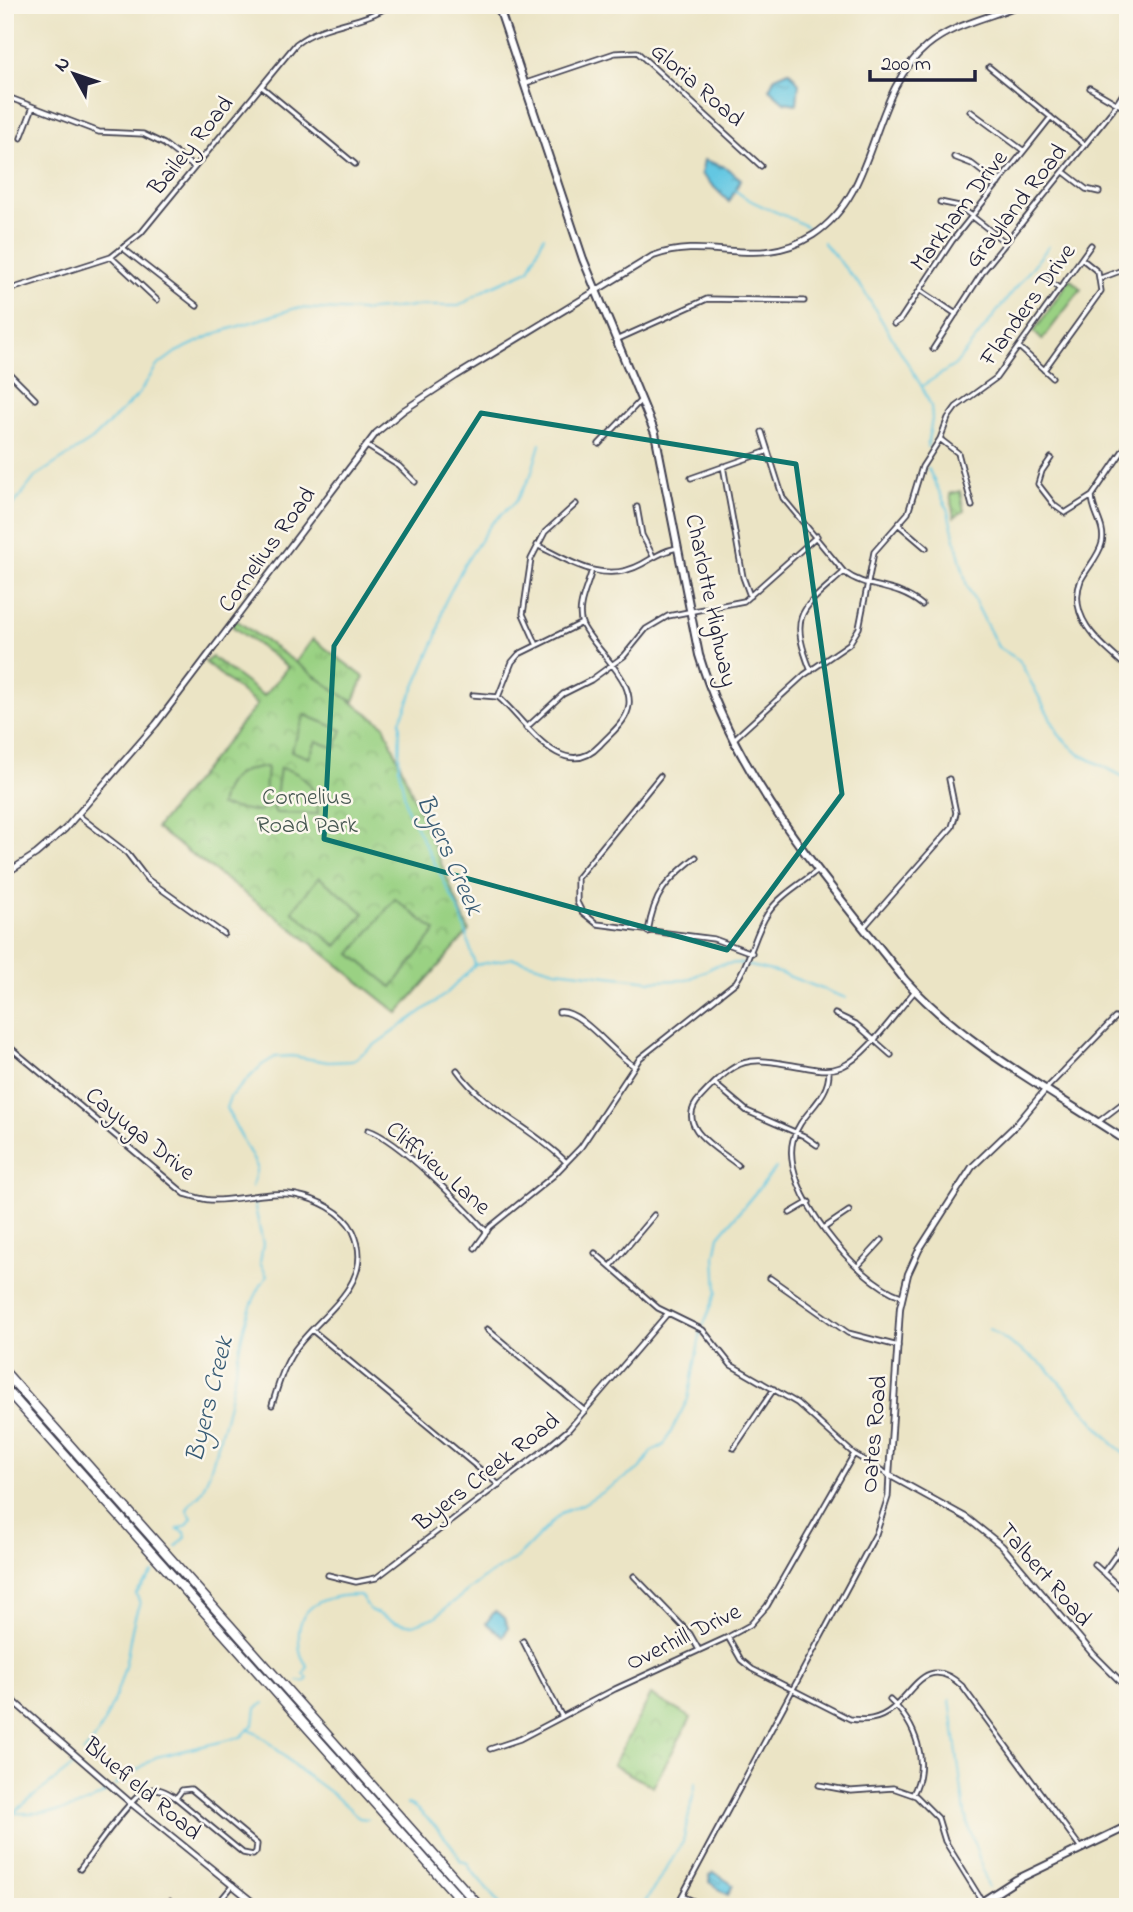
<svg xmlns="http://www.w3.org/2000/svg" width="1133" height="1912" viewBox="0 0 1133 1912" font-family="'Indie Flower',sans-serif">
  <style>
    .grass { fill: url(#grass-tufts); stroke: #5e7a5f; stroke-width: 2 }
    .park { fill: url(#park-crowns); stroke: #5e7a5f; stroke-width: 2 }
    .pitch { fill: #9ad183; stroke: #5e7a5f; stroke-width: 2 }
    .water { fill: url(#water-ripples); stroke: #43748e; stroke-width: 2 }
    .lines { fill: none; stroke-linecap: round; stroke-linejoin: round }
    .stream { stroke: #64c7e2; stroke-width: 2 }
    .minor-casing { stroke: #403f50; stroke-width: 7 }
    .tertiary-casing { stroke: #403f50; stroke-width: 8 }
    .primary-casing { stroke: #403f50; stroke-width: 10 }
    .motorway-casing { stroke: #403f50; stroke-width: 11 }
    .minor { stroke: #fff; stroke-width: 3.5 }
    .tertiary { stroke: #fff; stroke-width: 4.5 }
    .primary { stroke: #fff; stroke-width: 6 }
    .motorway { stroke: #fff; stroke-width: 8 }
    .marked { fill: none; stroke: #0f766e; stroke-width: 5; stroke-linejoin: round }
    .labels { text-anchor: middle; stroke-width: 5; stroke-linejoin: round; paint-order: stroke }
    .street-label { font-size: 24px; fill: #22223b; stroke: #fbf7ec }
    .park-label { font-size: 24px; fill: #465751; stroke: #fbf7ec }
    .water-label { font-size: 26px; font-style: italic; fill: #395c75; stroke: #fbf7ec }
  </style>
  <defs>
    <pattern id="grass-tufts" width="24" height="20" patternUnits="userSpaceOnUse" patternTransform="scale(1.75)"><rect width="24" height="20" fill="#9ad183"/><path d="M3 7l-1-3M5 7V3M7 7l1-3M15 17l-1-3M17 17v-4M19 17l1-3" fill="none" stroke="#84b372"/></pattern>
    <pattern id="park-crowns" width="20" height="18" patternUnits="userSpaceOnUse" patternTransform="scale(1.75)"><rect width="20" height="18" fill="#9ad183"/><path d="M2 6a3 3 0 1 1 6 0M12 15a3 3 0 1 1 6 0" fill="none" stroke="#84b372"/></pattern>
    <pattern id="water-ripples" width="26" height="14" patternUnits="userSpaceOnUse" patternTransform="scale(1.75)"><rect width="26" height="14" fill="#64c7e2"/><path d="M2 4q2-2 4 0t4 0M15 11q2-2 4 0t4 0" fill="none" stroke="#52a1b8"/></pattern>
  </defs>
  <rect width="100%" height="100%" fill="#fbf7ec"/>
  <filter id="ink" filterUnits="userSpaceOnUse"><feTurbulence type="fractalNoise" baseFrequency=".0143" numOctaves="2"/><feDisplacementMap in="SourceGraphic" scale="14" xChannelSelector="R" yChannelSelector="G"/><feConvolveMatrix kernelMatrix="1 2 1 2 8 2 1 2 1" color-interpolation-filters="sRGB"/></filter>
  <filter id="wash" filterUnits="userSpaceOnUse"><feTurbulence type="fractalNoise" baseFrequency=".00686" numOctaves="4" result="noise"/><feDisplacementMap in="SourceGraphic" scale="28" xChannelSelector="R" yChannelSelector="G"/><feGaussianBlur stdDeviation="1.57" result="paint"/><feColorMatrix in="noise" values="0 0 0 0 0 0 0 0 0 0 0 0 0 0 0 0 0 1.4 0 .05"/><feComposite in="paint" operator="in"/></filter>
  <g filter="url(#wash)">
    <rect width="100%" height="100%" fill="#ebe4c5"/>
    <path class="grass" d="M1070,279L1081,289L1042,340L1034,332Z
      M313,639L364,677L354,701L339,696L297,666V660Z"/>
    <path class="park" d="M960,491L964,511L954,517L950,494Z
      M236,620L384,725L469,931L398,1013L297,932L156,828L257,705L205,662L212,657L264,696L288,667L232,626Z
      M651,1695L691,1718L653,1787L613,1765Z"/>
    <path class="pitch" d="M305,715L342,730L335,748L316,741L309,758L291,751Z
      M267,767L264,808L260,812L220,806C224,780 240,767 267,767Z
      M280,768C305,772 318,789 318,814L276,813L274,810Z
      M319,877L364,913L337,946L292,911Z
      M395,899L436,931L392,987L351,954Z"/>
    <path class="water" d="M789,71L799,83L797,104L784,102L769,89L775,77Z
      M704,160L725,167L741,179L729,202L701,174Z
      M495,1611L505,1618L508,1628L503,1637L486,1623Z
      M714,1872L733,1885L728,1895L709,1882L710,1875Z"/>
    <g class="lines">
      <path class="stream" d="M735,190C756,208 784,212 807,227
        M823,242L862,288L922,387L931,406L932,419L927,447
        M922,386L955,365L1049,246
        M928,468L947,508L967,586L998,647L1019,660L1060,736L1079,754L1128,779
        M5,516L36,476L92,440L138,395L157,366L176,352L217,333L296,308L361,311L419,306H459L488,288L529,270L544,236
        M475,965L461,915L407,809L399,768L400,721L437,636L444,604L464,565L491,524L516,501L531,475L540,444
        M475,965L513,958L555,970L651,981L687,980L717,965L738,963L780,973L846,998
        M252,1187L257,1167L226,1108L230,1097L262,1065L275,1057L292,1056L328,1062L352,1061L446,994L474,966
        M703,1326L717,1292L715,1256L719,1236L776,1168
        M989,1329L1047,1368L1113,1444L1128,1456
        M176,1547L186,1537L185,1532L177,1529L187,1525L192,1518L187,1510C189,1502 195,1500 200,1494C206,1486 218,1446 221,1433C239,1380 234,1323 267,1276L260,1263L263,1244L254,1203
        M298,1681L305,1682L308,1678L304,1674L308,1666C301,1659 299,1650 299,1641C296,1603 328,1595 360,1595L370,1610L395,1622L413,1625L435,1617L482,1579L516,1559L561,1513L583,1504L641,1468L651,1452L664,1445L688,1399L701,1331
        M950,1700L965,1814L988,1887
        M248,1729C273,1741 286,1761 306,1775C325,1788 343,1801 359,1818L368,1819
        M82,1753C100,1741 119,1689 125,1666C130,1646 131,1622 140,1603L136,1594L153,1573
        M115,1785L156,1757L241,1737L254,1724L256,1708L264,1703
        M407,1804C418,1805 456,1847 460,1860L469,1864V1867L502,1907
        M13,1813C50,1814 80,1812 110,1789
        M5,1819L75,1764
        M995,1904V1907
        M642,1907L683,1842L696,1782"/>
    </g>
  </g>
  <g filter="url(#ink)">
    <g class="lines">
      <defs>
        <path id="minor" d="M989,67L1085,145
          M526,83L615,53L637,52L761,166
          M262,87L355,164
          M1090,88L1128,110
          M5,96L99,132L143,134L164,144L194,167
          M970,111L1024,151
          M21,138L33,107
          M954,157L972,164L998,184
          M1064,172L1086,189L1099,192
          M940,202L959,206L1006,243
          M124,249L197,306
          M111,257L157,300
          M1044,277L1060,289
          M1101,278L1128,268
          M920,290L956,314
          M5,291L111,257L141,233L296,44C324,22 361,25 390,5
          M894,324L900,320L952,241L1051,117
          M616,340L707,299L804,301
          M1019,347L1052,377
          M933,349L984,270L1112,111L1128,86
          M5,369L35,399
          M1044,370L1101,291L1098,272L1082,259
          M762,432L783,498L844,572C867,590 895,583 922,605
          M940,439L958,453L972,506
          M599,444L641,400
          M367,446L399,466L415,482
          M1051,458L1042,471L1038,484L1055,506L1065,513L1092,496L1128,443
          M723,466L743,577L750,596
          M691,478L768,451
          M1092,496C1092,512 1106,526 1102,543C1099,556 1087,568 1081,580C1066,618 1102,645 1128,668
          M637,507L642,535L653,556
          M899,525L926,548
          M537,545C571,562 604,585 642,564C655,557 662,551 677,548
          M536,643L523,614L531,559L545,532L576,504
          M811,671C788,613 801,610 844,572
          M473,695L498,697C523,717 562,786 600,745C608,736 619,728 625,717C644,685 594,651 582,624C576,608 587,588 591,573
          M498,697L512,662L519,654L582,623
          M526,728L563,694L591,680L624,656L646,629L668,616L744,601L817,536
          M734,739L804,675L849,644L859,628L874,552L908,513L922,467L940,439L948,418L956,407L996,378L1091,245
          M660,776L577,878V902L582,912L597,924L714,939L752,953
          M78,815L127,853L147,879L224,934
          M864,927L952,827L956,813L949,779
          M648,932C654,893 666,881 696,857
          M559,1012C581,1009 612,1053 634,1066
          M835,1014L856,1024L891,1055
          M5,1043L185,1194C193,1196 203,1200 211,1200C239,1201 267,1190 296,1195C316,1199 343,1211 353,1231C378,1284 319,1314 294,1351C283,1367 278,1386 272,1405
          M457,1070C486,1111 532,1127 566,1162
          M829,1070C830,1101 800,1112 793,1140C780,1189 857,1282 901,1296
          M715,1084L747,1111L804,1136L817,1145
          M1047,1088L1115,1018
          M1098,1122L1128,1099
          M368,1130C398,1139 464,1207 487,1232
          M738,1165C718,1149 673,1126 700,1098C741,1054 747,1057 804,1067C816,1069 828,1072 841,1067C866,1057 896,1012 915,991
          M790,1213L809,1202
          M824,1228L849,1211
          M475,1248L490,1227L553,1176L581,1147L640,1058L736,982C751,960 754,934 768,913C780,895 802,883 818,870
          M595,1253L658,1308L703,1330L731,1365L797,1403L854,1454L889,1475L888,1497L876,1534L676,1907
          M611,1266L654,1215
          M858,1266L882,1240
          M770,1278L848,1333L898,1346
          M487,1329L585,1411
          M312,1330L499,1485
          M734,1448L774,1389
          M1094,1564L1128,1595
          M1103,1573L1128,1538
          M328,1575L356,1582L376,1578L544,1450L569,1429L668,1313
          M634,1576L690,1634L699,1650
          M728,1637L741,1660L752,1669L850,1719C865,1721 879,1720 892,1709C914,1691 927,1653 962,1686L1081,1848
          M523,1641L562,1717
          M890,1700C916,1724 930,1762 913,1794
          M490,1749L520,1739L615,1689L728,1637L750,1625L767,1606L854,1454
          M819,1785L851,1791L893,1788L916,1796L938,1818L945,1841L982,1901
          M80,1869C93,1852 129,1799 145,1791C157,1786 166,1791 176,1798L182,1790L191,1789L257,1844L256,1852L253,1855L243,1853L176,1798
          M682,1896L707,1907
          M161,1907L170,1901L178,1907
          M215,1907L233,1885"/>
        <path id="tertiary" d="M5,874L36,854L65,829L156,724L376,433L404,410L456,376L653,256C710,235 756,271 813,235C880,192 868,95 927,46C953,24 989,18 1019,5
          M1047,1088L1017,1124L972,1167L919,1250L908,1274L900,1308L889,1475L967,1518L1002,1546L1093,1654L1128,1689
          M5,1694L132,1804L259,1907"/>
        <path id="primary" d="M498,5L583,259L655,433L699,655C737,781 825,878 905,980C967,1048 1052,1091 1128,1142
          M974,1907L1016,1880L1128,1826"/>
        <path id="motorway" d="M5,1372L480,1907
          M5,1388L467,1907"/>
      </defs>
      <use href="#minor" class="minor-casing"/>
      <use href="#tertiary" class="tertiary-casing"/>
      <use href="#primary" class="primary-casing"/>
      <use href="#motorway" class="motorway-casing"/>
      <use href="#minor" class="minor"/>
      <use href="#tertiary" class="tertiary"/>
      <use href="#primary" class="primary"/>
      <use href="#motorway" class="motorway"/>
    </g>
  </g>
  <path class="marked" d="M481,413L796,464L842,794L727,950L324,839L334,646Z"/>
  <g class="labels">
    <g class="street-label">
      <text transform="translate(698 84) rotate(41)" y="8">Gloria Road</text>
      <text transform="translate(190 145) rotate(-51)" y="8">Bailey Road</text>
      <text transform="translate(1015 205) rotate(-52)" y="8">Grayland Road</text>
      <text transform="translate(958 210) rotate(-53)" y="8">Markham Drive</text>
      <text transform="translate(1027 304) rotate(-54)" y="8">Flanders Drive</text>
      <text transform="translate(266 549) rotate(-54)" y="8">Cornelius Road</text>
      <text transform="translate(712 600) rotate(78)" y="8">Charlotte Highway</text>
      <text transform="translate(141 1133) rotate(39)" y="8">Cayuga Drive</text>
      <text transform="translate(439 1167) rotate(41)" y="8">Cliffview Lane</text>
      <text transform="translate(873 1434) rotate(-85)" y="8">Oates Road</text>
      <text transform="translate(486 1471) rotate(-38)" y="8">Byers Creek Road</text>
      <text transform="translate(1046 1574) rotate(49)" y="8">Talbert Road</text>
      <text transform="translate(683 1636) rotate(-26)" y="8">Overhill Drive</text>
      <text transform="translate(143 1788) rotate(40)" y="8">Bluefield Road</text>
    </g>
    <g class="park-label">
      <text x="307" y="804">Cornelius<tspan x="307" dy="28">Road Park</tspan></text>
    </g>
    <g class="water-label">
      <text transform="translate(451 854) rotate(66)" y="9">Byers Creek</text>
      <text transform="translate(208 1399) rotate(-76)" y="9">Byers Creek</text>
    </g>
  </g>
  <rect width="1133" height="1912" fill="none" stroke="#fbf7ec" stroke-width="28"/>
  <g transform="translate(74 74) rotate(310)" stroke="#fbf7ec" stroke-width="5" paint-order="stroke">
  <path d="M0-5L12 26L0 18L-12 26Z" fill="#22223b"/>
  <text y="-10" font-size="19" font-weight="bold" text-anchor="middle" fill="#22223b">N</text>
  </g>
  <path d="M870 70v10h105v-10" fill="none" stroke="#22223b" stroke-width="3.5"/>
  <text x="881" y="70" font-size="21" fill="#22223b" stroke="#fbf7ec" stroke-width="5" paint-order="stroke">200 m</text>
</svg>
